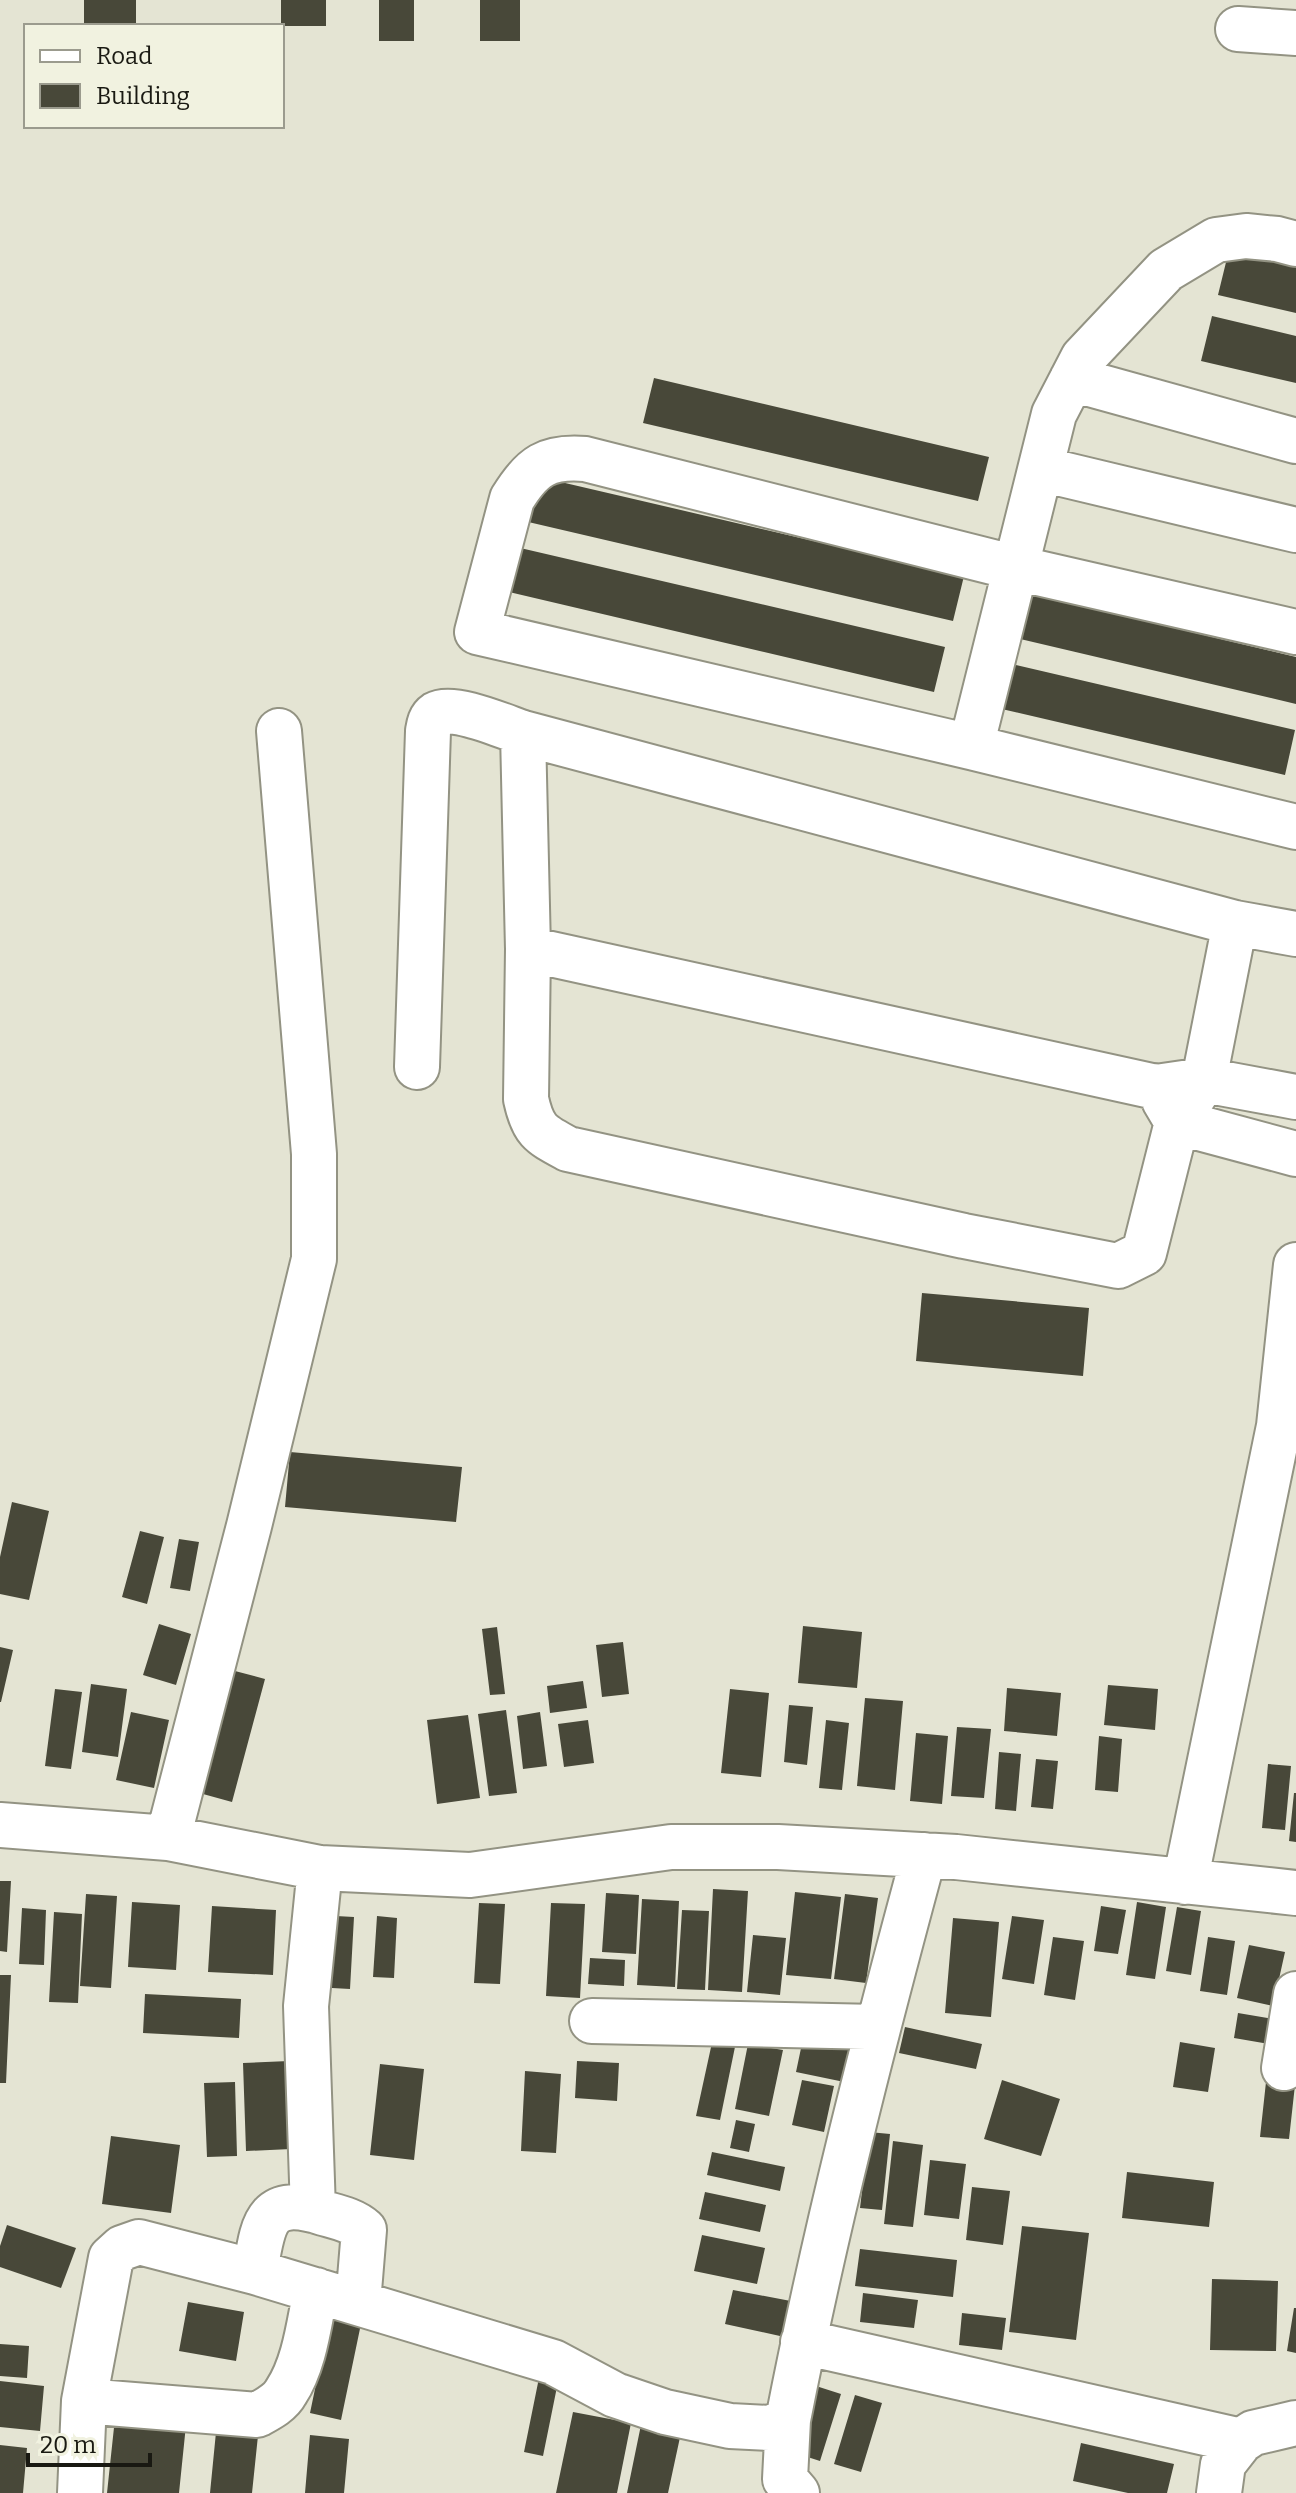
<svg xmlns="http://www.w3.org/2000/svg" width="1296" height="2493" viewBox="0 0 1296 2493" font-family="Bitter,serif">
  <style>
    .building { fill: #484839 }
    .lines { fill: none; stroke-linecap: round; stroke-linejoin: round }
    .minor-casing { stroke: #939383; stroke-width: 48 }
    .minor { stroke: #fff; stroke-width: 44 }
  </style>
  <rect width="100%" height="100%" fill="#e4e4d3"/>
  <path class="building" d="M84,0H136V26H84Z
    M281,0H326V26H281Z
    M379,0H414V41H379Z
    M480,0H520V41H480Z
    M1229,250L1296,266V313L1218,295Z
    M1212,316L1296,336V383L1201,361Z
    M654,378L989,457L978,501L643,423Z
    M535,476L964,576L953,621L524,521Z
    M516,547L945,647L934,692L505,591Z
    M1027,593L1296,657V704L1016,638Z
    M1003,662L1295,730L1285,775L993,707Z
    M922,1293L1089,1308L1083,1376L916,1361Z
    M290,1452L462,1467L456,1522L285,1507Z
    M12,1502L49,1511L29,1600L0,1594V1557Z
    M140,1531L164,1537L147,1604L122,1597Z
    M179,1539L199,1542L190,1591L170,1588Z
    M159,1624L191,1634L176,1685L143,1675Z
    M803,1626L862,1632L857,1688L798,1683Z
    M497,1627L505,1694L490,1695L482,1629Z
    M623,1642L629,1694L602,1697L596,1645Z
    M0,1647L13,1650L1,1702H0Z
    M235,1671L265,1679L232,1802L203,1794Z
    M583,1681L587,1708L550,1713L547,1686Z
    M91,1684L127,1689L118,1757L82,1752Z
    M1108,1685L1158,1689L1155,1730L1104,1725Z
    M1007,1688L1061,1693L1057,1736L1004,1731Z
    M55,1689L82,1692L71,1769L45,1766Z
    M730,1689L769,1693L761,1777L721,1773Z
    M865,1698L903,1701L895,1790L857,1786Z
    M789,1705L813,1707L807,1765L784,1762Z
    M506,1710L517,1793L489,1796L478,1714Z
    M131,1712L169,1720L154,1788L116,1780Z
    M540,1712L547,1766L523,1769L517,1716Z
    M468,1715L480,1798L437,1804L427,1720Z
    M588,1720L594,1763L564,1767L558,1724Z
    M826,1720L849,1723L842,1790L819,1788Z
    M957,1727L991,1729L984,1798L951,1796Z
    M916,1733L948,1736L942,1804L910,1801Z
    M1099,1736L1122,1739L1118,1792L1095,1790Z
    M999,1752L1021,1754L1016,1811L995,1809Z
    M1036,1759L1058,1761L1053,1809L1031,1807Z
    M1268,1764L1291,1766L1285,1830L1262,1828Z
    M1294,1793H1296V1842L1289,1841Z
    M0,1881H11L7,1952L0,1951Z
    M713,1889L748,1891L742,1992L708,1990Z
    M795,1892L841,1897L831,1979L786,1975Z
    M606,1893L639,1895L636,1954L602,1952Z
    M86,1894L117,1896L111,1988L80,1986Z
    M845,1894L878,1898L866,1983L834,1979Z
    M642,1899L679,1901L675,1987L637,1985Z
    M132,1902L180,1905L176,1970L128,1967Z
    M1137,1902L1166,1907L1155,1979L1126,1975Z
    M479,1903L505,1904L500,1984L474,1983Z
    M551,1903L585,1904L580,1998L546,1996Z
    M212,1906L276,1910L273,1975L208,1972Z
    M1101,1906L1126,1910L1118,1954L1094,1951Z
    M1177,1907L1201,1911L1191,1975L1166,1971Z
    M22,1908L46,1910L44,1965L19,1964Z
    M682,1910L709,1911L705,1990L677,1989Z
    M54,1912L82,1914L78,2003L49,2002Z
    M318,1915L354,1917L350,1989L314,1987Z
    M377,1916L397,1918L394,1978L373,1977Z
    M1012,1916L1044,1920L1034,1984L1002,1979Z
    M953,1918L999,1922L991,2017L945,2013Z
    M753,1935L786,1938L780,1995L747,1992Z
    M1053,1937L1084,1941L1075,2000L1044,1995Z
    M1208,1937L1235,1941L1227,1995L1200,1991Z
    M1249,1945L1285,1952L1273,2006L1237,1998Z
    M590,1958L625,1960L624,1986L588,1984Z
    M0,1975H11L6,2083H0Z
    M145,1994L241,1999L239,2038L143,2033Z
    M1238,2013L1273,2019L1269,2044L1234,2038Z
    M905,2027L982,2044L976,2069L899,2053Z
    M804,2034L862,2046L854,2084L796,2072Z
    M713,2038L736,2042L720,2120L696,2116Z
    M1180,2042L1215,2048L1208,2092L1173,2087Z
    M748,2044L783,2050L769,2116L735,2109Z
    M289,2061L291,2149L246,2151L243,2063Z
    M577,2061L619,2063L617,2101L575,2098Z
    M380,2064L424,2069L414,2160L370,2155Z
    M525,2071L561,2074L556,2153L521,2151Z
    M802,2080L834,2086L824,2132L792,2125Z
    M1002,2080L1060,2099L1041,2156L984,2139Z
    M235,2082L237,2156L207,2157L204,2083Z
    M1266,2082L1295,2085L1289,2139L1260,2137Z
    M736,2120L755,2124L749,2152L730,2148Z
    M869,2132L890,2134L882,2210L860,2208Z
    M111,2136L180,2145L171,2213L102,2204Z
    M893,2141L923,2145L913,2227L884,2224Z
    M712,2152L785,2167L780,2191L707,2175Z
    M930,2160L966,2164L959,2219L924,2215Z
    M1127,2172L1214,2182L1209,2227L1122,2218Z
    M972,2187L1010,2191L1003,2245L966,2240Z
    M705,2192L766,2205L760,2232L699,2219Z
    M7,2225L76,2248L61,2288L0,2267V2246Z
    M1022,2226L1089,2233L1076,2340L1009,2332Z
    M702,2235L765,2248L757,2284L694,2271Z
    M860,2249L957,2260L953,2297L855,2286Z
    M1212,2279L1278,2281L1276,2351L1210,2350Z
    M733,2290L796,2302L789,2338L725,2324Z
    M863,2293L918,2300L914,2328L860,2322Z
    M188,2302L244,2312L236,2361L179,2351Z
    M1294,2308H1296V2353L1287,2351Z
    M331,2312L362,2319L341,2420L310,2413Z
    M962,2313L1006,2318L1002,2350L959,2345Z
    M0,2344L29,2346L27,2378L0,2376Z
    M541,2368L560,2372L543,2456L524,2452Z
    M0,2381L44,2386L40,2431L0,2427Z
    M816,2386L841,2394L820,2461L795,2453Z
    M855,2395L882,2403L861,2472L834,2464Z
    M573,2412L631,2423L617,2493H556Z
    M115,2418L186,2425L179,2493H107Z
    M642,2420L682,2428L668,2493H627Z
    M217,2422L259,2426L252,2493H210Z
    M310,2435L349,2439L344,2493H305Z
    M1081,2443L1174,2464L1167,2493H1128L1073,2481Z
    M0,2445L27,2448L23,2493H0Z"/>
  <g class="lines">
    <defs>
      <path id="minor" d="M1238,29L1296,33
        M1072,379L1296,441
        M1041,469L1296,530
        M1296,632L1016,568L585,459C547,456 532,466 512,499L477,632L971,747L1296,827
        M523,733L528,949L526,1099C533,1131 540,1134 568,1149L964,1236L1118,1266L1144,1253L1177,1122L1204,1080L1235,923
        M971,747L1054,414L1083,358L1166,270L1216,240L1246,236L1277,239L1296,244
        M528,949L1156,1087L1204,1080L1296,1097
        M417,1067L428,731C429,725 430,718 436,714C453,704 505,727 523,733L1235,923L1296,934
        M1164,1100L1177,1122L1296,1154
        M0,1825L168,1838L320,1868L470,1875L671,1847H778L956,1857L1296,1893
        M168,1838L249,1526L314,1259V1154L279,731
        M1185,1882L1279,1426L1296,1265
        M592,2021L878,2027
        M1284,2068L1296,1994
        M313,2210L306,2006L320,1868
        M255,2272C263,2225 264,2194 323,2213C337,2217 353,2220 364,2230L358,2303
        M803,2342L1241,2441
        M84,2401L111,2258L122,2248L139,2242L255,2272L553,2362L615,2395L665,2412L730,2426L770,2428L788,2420C825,2230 873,2043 924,1855
        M788,2420L785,2479L797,2493
        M80,2493L84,2401L257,2415C268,2409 280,2403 286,2392C305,2363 309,2323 316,2290
        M1219,2493L1223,2464L1241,2441L1253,2433L1296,2423"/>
    </defs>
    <use href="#minor" class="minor-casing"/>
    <use href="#minor" class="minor"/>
  </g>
  <rect x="24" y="24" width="260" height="104" fill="#f1f2e0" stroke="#9b9b8e" stroke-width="2"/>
  <rect x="40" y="50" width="40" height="12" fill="#ffffff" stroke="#9b9b8e" stroke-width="2"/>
  <text x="96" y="64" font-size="24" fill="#191912">Road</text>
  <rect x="40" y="84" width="40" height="24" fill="#484839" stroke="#9b9b8e" stroke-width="2"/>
  <text x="96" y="104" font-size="24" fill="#191912">Building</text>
  <path d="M28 2453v12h122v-12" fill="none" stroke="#191912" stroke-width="4"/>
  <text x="40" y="2453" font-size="24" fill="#191912" stroke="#f1f2e0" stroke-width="6" paint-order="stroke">20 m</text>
</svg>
